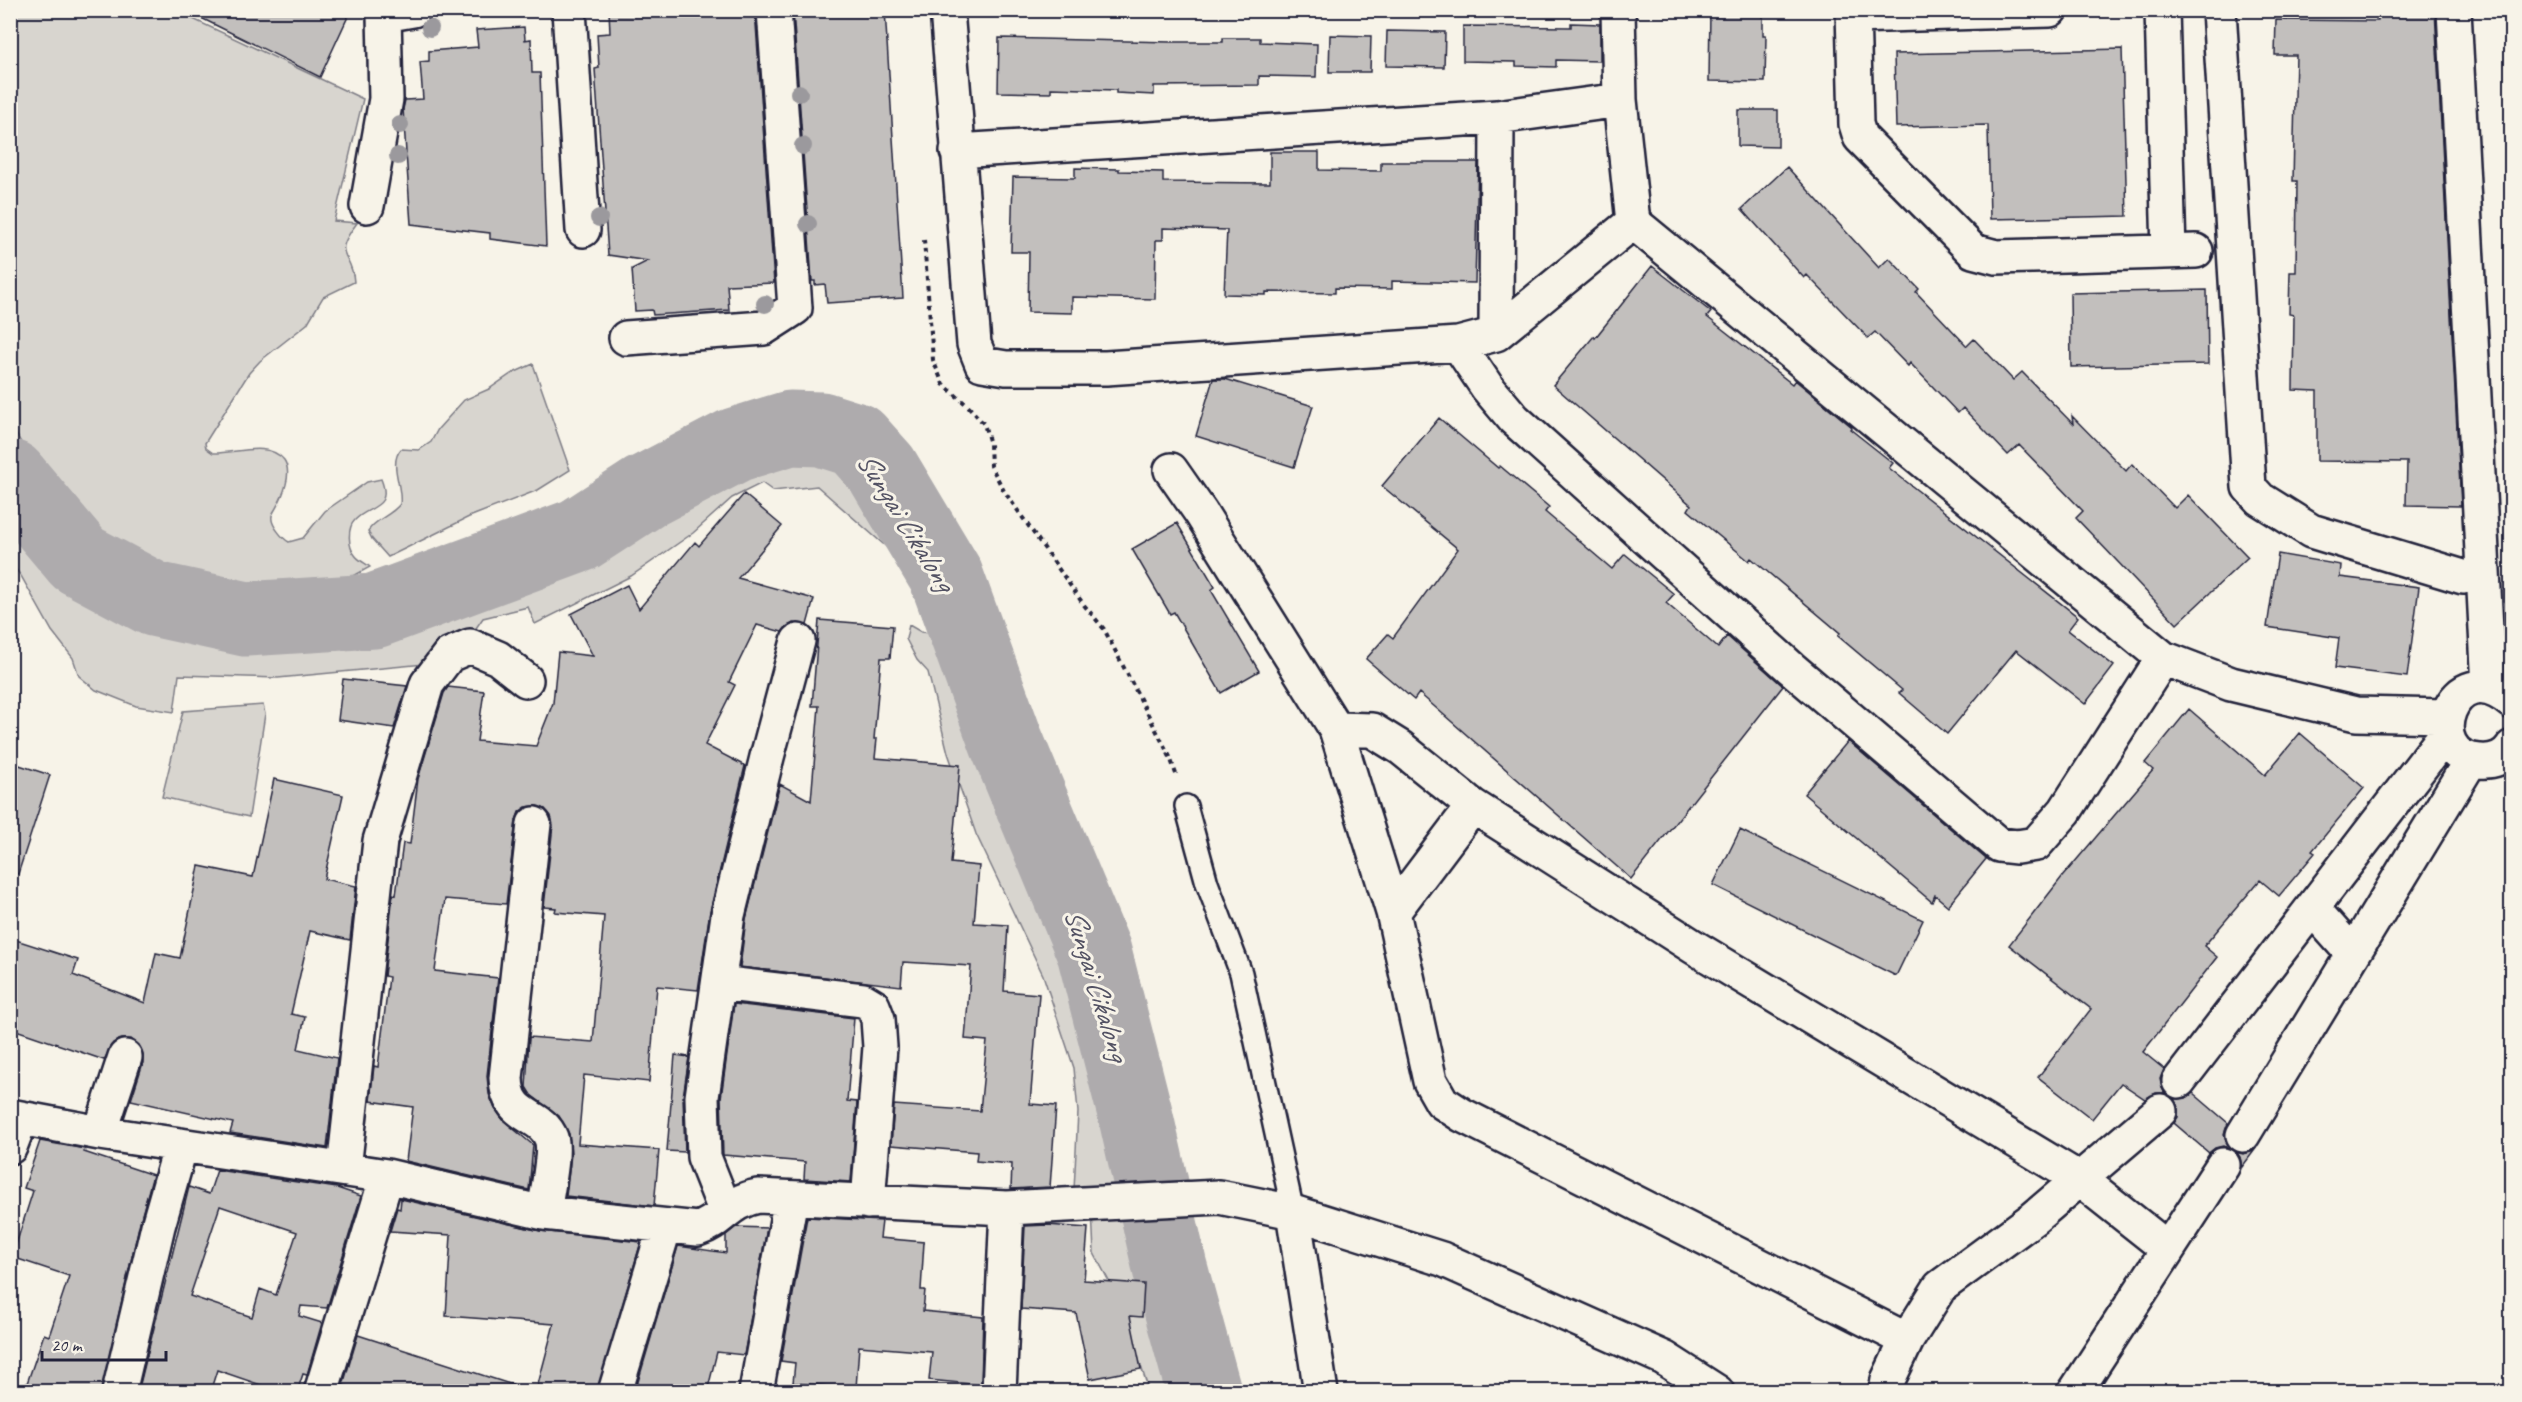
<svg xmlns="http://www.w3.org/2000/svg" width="2522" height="1402" viewBox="0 0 2522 1402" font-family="Caveat,sans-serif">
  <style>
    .green { fill: #d8d5cf; stroke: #7d7c85; stroke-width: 1.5 }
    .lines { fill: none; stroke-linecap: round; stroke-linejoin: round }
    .river { stroke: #aeabad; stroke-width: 75 }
    .building { fill: #c2bfbd; stroke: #22223b; stroke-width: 1.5; fill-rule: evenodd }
    .lane-casing { stroke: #22223b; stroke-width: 26 }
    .street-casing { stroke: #22223b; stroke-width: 38 }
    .path { stroke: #22223b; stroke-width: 4; stroke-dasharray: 4.5 4.5; stroke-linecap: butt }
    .lane { stroke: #f7f3e8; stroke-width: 21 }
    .street { stroke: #f7f3e8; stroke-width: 33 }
    .tree { fill: #9b999d }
    .labels { text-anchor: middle; stroke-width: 6; stroke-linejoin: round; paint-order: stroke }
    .water-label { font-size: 30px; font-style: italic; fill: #535263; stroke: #f7f3e8 }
  </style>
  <rect width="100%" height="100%" fill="#f7f3e8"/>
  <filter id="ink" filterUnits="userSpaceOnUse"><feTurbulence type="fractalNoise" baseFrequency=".0167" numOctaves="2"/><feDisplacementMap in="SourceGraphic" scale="12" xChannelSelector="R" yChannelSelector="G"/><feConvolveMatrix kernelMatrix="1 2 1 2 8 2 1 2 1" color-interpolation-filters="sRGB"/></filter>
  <g filter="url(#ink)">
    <path class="green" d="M10,11H176L363,99L334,221L357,223C330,258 352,250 354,282L323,297L307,324L260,361L249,373L205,443L206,448L213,453C234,454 269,440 284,460C293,473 283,496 276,508C275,510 272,514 272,516C270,524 283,539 289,542L303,538L325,511L367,482L381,479C393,509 369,505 355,520C347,528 348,547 355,555C358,560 365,563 370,567L326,591L268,603L221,593L150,575L112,545L49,491L11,425Z
      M533,364L570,470L538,490L469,517L388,557L372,539L368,531C376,518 391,516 400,504C403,487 388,463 401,449L419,450L431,442L438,429L464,400L489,389L511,374Z
      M793,453C808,454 829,453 843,462C865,478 899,546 915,572L817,486L773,491L762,483L732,498L693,533L631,576L535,624L528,607L483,618L472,634L435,663L278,678L179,675L174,712L136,706L96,690L79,676L73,658L52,631L21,576L11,563L10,515L63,578L146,623L245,644L383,637L590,557L657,514L729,477L745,469Z
      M909,625L921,632L941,634L984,750L1071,960L1110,1099L1142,1190H1074L1078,1112L1074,1068L1043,975L976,834L948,753L928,672L917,660L906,639Z
      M263,705L265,714L249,817L162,797L183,711Z
      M1139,1207L1155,1288L1183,1391H1149L1121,1304L1094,1253L1092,1210Z"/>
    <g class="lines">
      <path class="river" d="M10,477L79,559L154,599L246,619L374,611L579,535L645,492L735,445L790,428L821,429L856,440L882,469L946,576L1006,741L1094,952L1135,1113L1170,1268L1204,1392"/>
    </g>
    <path class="building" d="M185,10H351L320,77Z
      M609,10H755L774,283L727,285L729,310L653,315L652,310L635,311L632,269L648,261L608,255L595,69L599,68L597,34L610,33Z
      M793,10H885L903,298L827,303L825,284L815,285V281H812Z
      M1710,10H1763V35H1766L1765,82L1709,81Z
      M2378,10H2435L2461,506L2406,505L2407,462L2317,461V391L2293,390L2294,315L2289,314L2290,272H2296L2297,181H2293L2296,55H2275L2276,20L2378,21Z
      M1571,23L1600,24V61L1556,60V67L1516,66V62L1463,61V26L1571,27Z
      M524,27L525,40L531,39L532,73H540L546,246L490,239V233L411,224L403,109L405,100L423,99L420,62L429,61V51L478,47L476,30Z
      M1387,31L1445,32L1444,67L1386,66Z
      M1330,35L1371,36L1370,72H1329Z
      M999,38L1170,42H1223V38H1260V42L1317,44L1316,77L1259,76V85L1154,86V95L1116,93V90L1051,88V93L998,92Z
      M2122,49L2127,216L1990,219L1988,125L1896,127L1894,54Z
      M1738,110H1778V147L1738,146Z
      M1270,152H1319V170L1381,171V162H1478L1475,283L1392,281V289L1335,288V293L1266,292V295L1224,294L1227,230L1163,228V240H1156L1155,299L1072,297V313L1028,312L1029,252H1011L1013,177L1075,178V168L1119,169V171L1163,172V182L1270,183Z
      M1787,167L1879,268L1889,258L1919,289L1916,292L1967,346L1974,339L2013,380L2022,372L2073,424L2072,416L2126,471L2132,464L2175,508L2188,495L2248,557L2177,624L2076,518L2083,511L2019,445L2008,455L1963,408L1958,413L1910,363L1908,366L1875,332L1868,338L1807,275L1804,278L1742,209Z
      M1652,266L1711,312L1707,317L1792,384L1795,380L1852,427L1850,429L1893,463L1889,468L2078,617L2068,630L2114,666L2085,704L2016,650L1947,734L1899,693L1902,690L1838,636L1840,633L1751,558L1749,561L1688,510L1691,505L1553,385L1594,336L1595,338Z
      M2207,290L2208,364L2071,367L2070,293Z
      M1213,379H1225L1313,406L1294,467L1196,436Z
      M1439,418L1498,468L1500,466L1549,507L1545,512L1612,569L1625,554L1674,594L1666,603L1718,648L1727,636L1783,686L1631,879L1419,693L1414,700L1366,659L1388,634L1393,638L1458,549L1382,486Z
      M744,494L782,526L738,578L814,599L807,625L793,623L782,632L757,625L729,682L735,685L705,745L745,766L710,911L698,990L657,986L649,1082L584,1075L578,1144L659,1150L654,1206L566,1196L571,1154L569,1134L559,1116L531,1095L526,1087L529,1037L593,1042L604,916L555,912L556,908L544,907L553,825L551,816L545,809L537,806L526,807L519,812L516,821L506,904L445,899L435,971L498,978L487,1076L489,1094L495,1109L504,1121L533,1145L529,1190L406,1161L413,1107L370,1101L374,1066L378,1067L389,977L384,976L393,894L396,895L403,843L410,844L418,779L444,693L448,687L484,691L477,741L536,746L553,703L558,652L593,656L571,614L627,585L639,609L695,542L699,546Z
      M1177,523L1215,587L1211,590L1259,671L1221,693L1174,612L1170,614L1132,549Z
      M2278,554L2341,565L2340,577L2419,587L2407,677L2335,668L2339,638L2267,627Z
      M819,620L893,626L890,658H881L874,739H877L875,758L960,765L951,863L979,866L974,923L1008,925L1004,991L1039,994L1030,1104L1056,1106L1050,1187L1011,1189L1012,1164L976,1161L977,1152L891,1145L894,1105L980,1111L987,1041L965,1039L971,966L903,962L901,986L740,967L746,919L780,784L811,801L819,706H812Z
      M343,679L407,686L394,728L338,720Z
      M2189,709L2265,775L2300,733L2364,788L2312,851L2315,853L2279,896L2260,880L2204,946L2217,957L2143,1052L2164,1069L2160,1079L2162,1088L2165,1093H2156L2145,1099L2121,1083L2092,1119L2038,1077L2091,1009L2009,945L2062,877L2153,770L2145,763Z
      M1848,741L1986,859L1948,906L1935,895L1932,902L1804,794Z
      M10,762L50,775L18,874L10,873Z
      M274,779L343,795L324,879L356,886L350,940L310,931L291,1014L305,1017L298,1049L337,1058L327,1148L230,1133L233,1123L131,1100L143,1063V1054L139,1045L131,1039H122L113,1043L104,1060L10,1028V938L78,960L73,975L145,1003L156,953L180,958L199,866L253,877Z
      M1740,830L1923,920L1896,976L1713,885Z
      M734,1004L854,1018L847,1101L857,1102L851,1182L804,1179L805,1162L723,1155L721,1098Z
      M675,1055L689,1057L683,1097L685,1152L667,1151Z
      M2193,1093L2228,1123L2224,1135L2231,1148L2223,1146L2215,1148L2209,1153L2174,1123L2178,1117V1108L2174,1099L2186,1098Z
      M40,1141L85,1149L84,1152L153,1175L140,1222L101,1392H24L44,1334L49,1336L69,1276L12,1257L33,1191L24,1188Z
      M2257,1147L2242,1167L2240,1157L2236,1152L2243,1154L2251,1152Z
      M217,1170L337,1188L361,1196L327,1308L301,1306L299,1316L322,1323L307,1375L303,1374L297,1392H281L217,1370L210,1392H138L189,1187L209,1194ZM220,1206L297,1232L276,1295L260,1289L252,1317L190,1296Z
      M401,1199L540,1231L641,1242L597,1392H536L554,1324L446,1316L451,1235L390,1231L397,1208L400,1209Z
      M807,1217L882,1221L880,1238L924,1242L921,1290H925L923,1311L983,1317L981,1385L929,1380L932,1352L859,1346L856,1388L793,1383L795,1363L781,1361Z
      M1047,1225L1088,1228L1084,1280L1144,1284L1142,1317L1130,1316L1141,1369L1090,1379L1076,1313L1021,1309L1025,1226Z
      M736,1227L767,1228L744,1355L717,1352L707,1392H635L678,1246L726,1253V1235Z
      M358,1335L513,1385L512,1392H369L343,1385Z"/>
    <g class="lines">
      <defs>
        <path id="lane" d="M1186,806L1207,883L1241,973L1293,1212"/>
        <path id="street" d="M384,10V15L413,10
          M569,10L583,230
          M947,10L974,344L982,364L1006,368H1106L1458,344L1496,334L1633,222L1620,100L1618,10
          M1853,10L1856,124L1860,137L1973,251L1996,257L2196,251
          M2162,10L2169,252
          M2219,10L2249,487L2260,499L2311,531L2463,577
          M2454,10L2489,687
          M1853,16L2050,10
          M957,151L1497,117L1620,100
          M367,206L386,99L384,15
          M1633,222L2163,658L2231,684L2356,714L2446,716
          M1496,334L1497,117
          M626,338L764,328L795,308L774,10
          M1458,344L1487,387L1514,419L1791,668L1999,845L2017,847L2036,844L2065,811L2163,658
          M1171,470L1201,513L1336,729L1393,912L1430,1081L1442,1102L1462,1115L1907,1340
          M2512,702C2451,649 2417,758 2480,761C2492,762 2505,758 2512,747
          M1336,729L1372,730L1401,748L1473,806L1694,947L2081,1180L2168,1249
          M534,824L506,1078C507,1120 541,1112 551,1138C556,1151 546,1197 544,1213
          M2312,908L2353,954
          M1393,912L1473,806
          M719,983L863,1000L873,1006L878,1019L880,1047L868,1202
          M2179,1081L2446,734
          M10,1116L100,1133L387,1176L544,1213L698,1229C723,1221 727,1202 758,1196L1007,1208L1219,1197L1293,1212L1442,1259L1664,1358L1717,1392
          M100,1133L125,1057
          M2243,1135L2471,760
          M10,1147L21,1118
          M344,1169L380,841L427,684L449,655L470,646L498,658L526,680
          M725,1210L704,1157L702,1097L728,915L767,757L798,641
          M1293,1212L1321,1392
          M119,1392L158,1226L181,1145
          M321,1392L387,1176
          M615,1392L665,1226
          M756,1392L791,1198
          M999,1392L1007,1208
          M1886,1392L1888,1380L1907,1340L1940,1287L2034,1218L2160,1111
          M2075,1392L2223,1165"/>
      </defs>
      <use href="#lane" class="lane-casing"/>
      <use href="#street" class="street-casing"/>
      <path class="path" d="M924,240L933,360L943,384L968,406L984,424L990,444L991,466L1004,491L1084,605L1104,629L1170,757L1177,777"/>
      <use href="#lane" class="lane"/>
      <use href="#street" class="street"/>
    </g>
    <g class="tree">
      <circle cx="430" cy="28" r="9"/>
      <circle cx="799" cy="93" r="9"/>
      <circle cx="400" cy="125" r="9"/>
      <circle cx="803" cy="146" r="9"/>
      <circle cx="398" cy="156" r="9"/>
      <circle cx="599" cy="218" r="9"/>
      <circle cx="808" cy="224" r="9"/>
      <circle cx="765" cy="304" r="9"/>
    </g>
  </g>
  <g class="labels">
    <g class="water-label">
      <text transform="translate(906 521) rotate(58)" y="10">Sungai Cikalong</text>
      <text transform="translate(1097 984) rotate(73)" y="10">Sungai Cikalong</text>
    </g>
  </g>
  <rect width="2522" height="1402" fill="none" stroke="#f7f3e8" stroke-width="36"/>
  <rect x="18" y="18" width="2486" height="1366" fill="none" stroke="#22223b" stroke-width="2" filter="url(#ink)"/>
  <path d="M42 1351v9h124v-9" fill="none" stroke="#22223b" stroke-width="3"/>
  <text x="51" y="1351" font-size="18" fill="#22223b" stroke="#f7f3e8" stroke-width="4.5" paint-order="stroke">20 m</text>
</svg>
